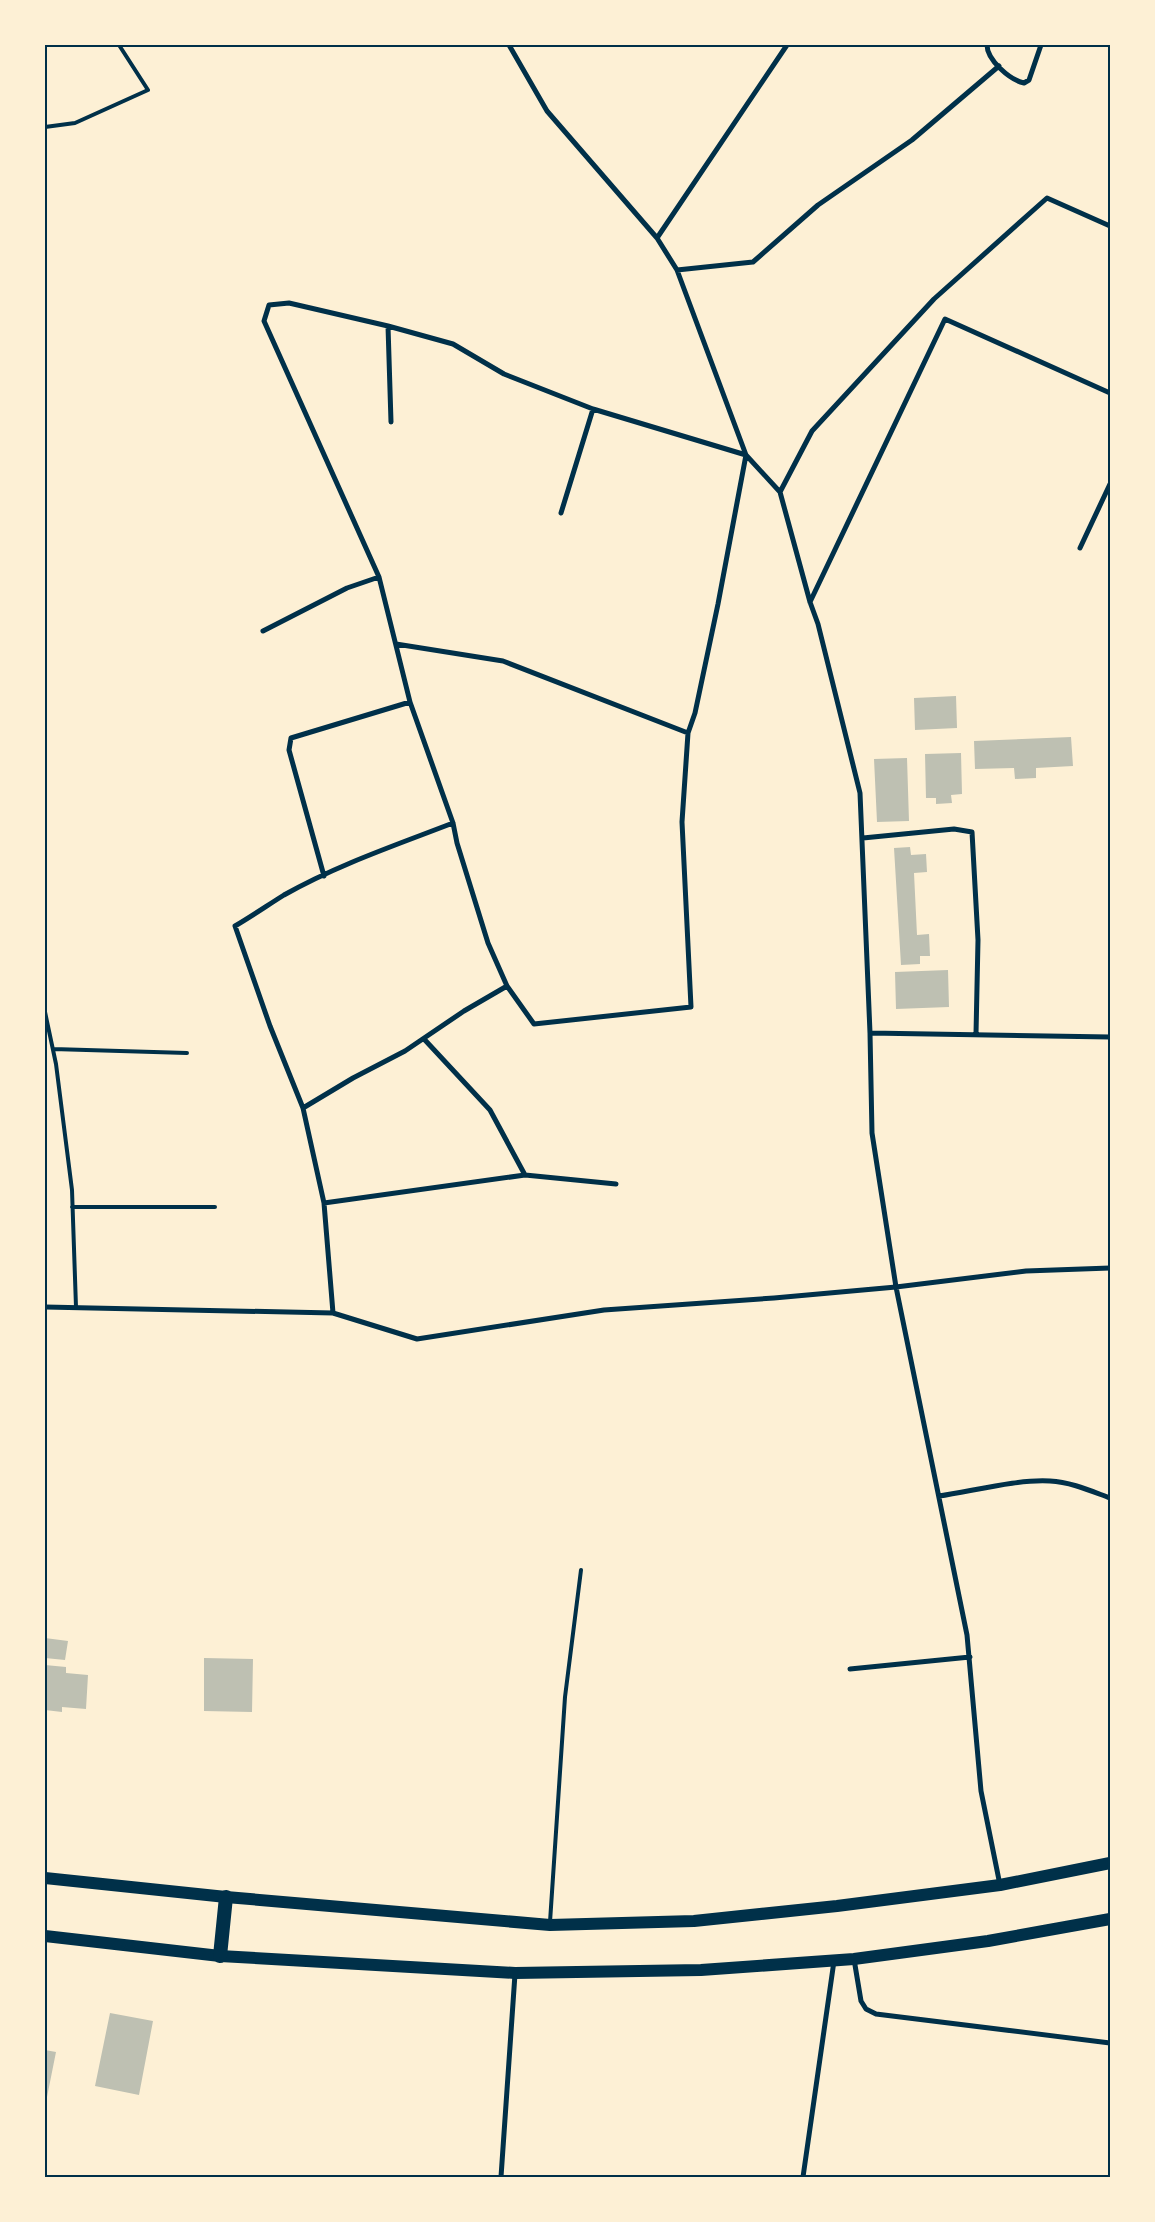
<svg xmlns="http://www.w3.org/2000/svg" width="1155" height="2222" viewBox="0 0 1155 2222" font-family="'Noto Sans',sans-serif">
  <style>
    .building { fill: #bec0b2 }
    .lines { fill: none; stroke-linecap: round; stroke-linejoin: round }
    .service { stroke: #003049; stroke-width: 4 }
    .minor { stroke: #003049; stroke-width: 5 }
    .primary { stroke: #003049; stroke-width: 12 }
    .trunk { stroke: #003049; stroke-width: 14 }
    .neatline { fill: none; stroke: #003049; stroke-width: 2 }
  </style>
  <rect width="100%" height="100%" fill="#fdf0d5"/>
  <path class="building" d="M956,696L957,728L915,730L914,698Z
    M1071,737L1073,766L1036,768V778L1015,779L1014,768L975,769L974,741Z
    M961,753L962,794L951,795L952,803L936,804V798H926L925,754Z
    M907,758L909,821L877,822L874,759Z
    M910,847L911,855L926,854L927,872L914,873L917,935L929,934L930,956H920V964L901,965L894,848Z
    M948,970L949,1007L896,1009L895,972Z
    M45,1638L68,1641L65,1660L45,1658Z
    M204,1658L253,1659L252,1712L204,1711Z
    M45,1665L66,1667V1673L88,1675L86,1709L62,1707V1712L45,1710Z
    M110,2013L153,2021L139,2095L95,2086Z
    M45,2050L56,2052L46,2102H45Z"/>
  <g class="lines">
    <path class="service" d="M45,127L75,123L148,90L119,45
      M45,1012L56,1064L72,1190L76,1307
      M53,1049L187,1053
      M72,1207H215
      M550,1922L565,1697L581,1570"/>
    <path class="minor" d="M509,45L547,111L657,238L677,270L746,455L780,492L810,602L818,624L860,793L870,1033L872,1133L896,1287L967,1635L981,1791L1000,1885
      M987,45C987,60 1010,80 1024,83L1029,80L1041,45
      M657,238L787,45
      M677,270L753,262L818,205L912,140L999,66
      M289,303L388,326L453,344L504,374L593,409L746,455L718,604L695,713L688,733L682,822L691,1007L534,1024L507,986L488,943L457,843L453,823L410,702L379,577L264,321L269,305Z
      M388,326L391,422
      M780,492L812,431L934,299L1047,198L1110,226
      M561,513L593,409
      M1080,548L1110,484
      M810,602L945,319L1110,393
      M263,631L347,588L379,577
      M396,644L503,661L688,733
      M863,838L954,829L972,832L978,940L976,1034
      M324,876L289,750L291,738L410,702
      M870,1033L1110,1037
      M424,1039L490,1110L525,1175
      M303,1108L353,1078L405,1051L464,1011L507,986
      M324,1203L525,1175L616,1184
      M45,1307L333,1313L417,1339L604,1310L774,1298L896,1287L1026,1271L1110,1268
      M333,1313L324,1203L303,1108L270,1026L235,926C252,916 268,905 284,895C337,865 396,845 453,823
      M939,1496C973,1491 1017,1479 1050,1481C1071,1482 1091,1491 1110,1498
      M850,1669L970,1657
      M854,1959L861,2001L866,2009L876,2014L1110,2043
      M501,2177L515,1974
      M803,2177L834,1961"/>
    <path class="primary" d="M45,1878L226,1897L550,1925L694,1921L837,1906L1000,1885L1110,1863
      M45,1936L220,1956L515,1973L701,1970L854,1959L988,1941L1110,1919"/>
    <path class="trunk" d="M220,1956L226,1897"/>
  </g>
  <rect width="1155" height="2222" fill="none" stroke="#fdf0d5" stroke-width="92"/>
  <rect x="46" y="46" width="1063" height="2130" class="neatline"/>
</svg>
